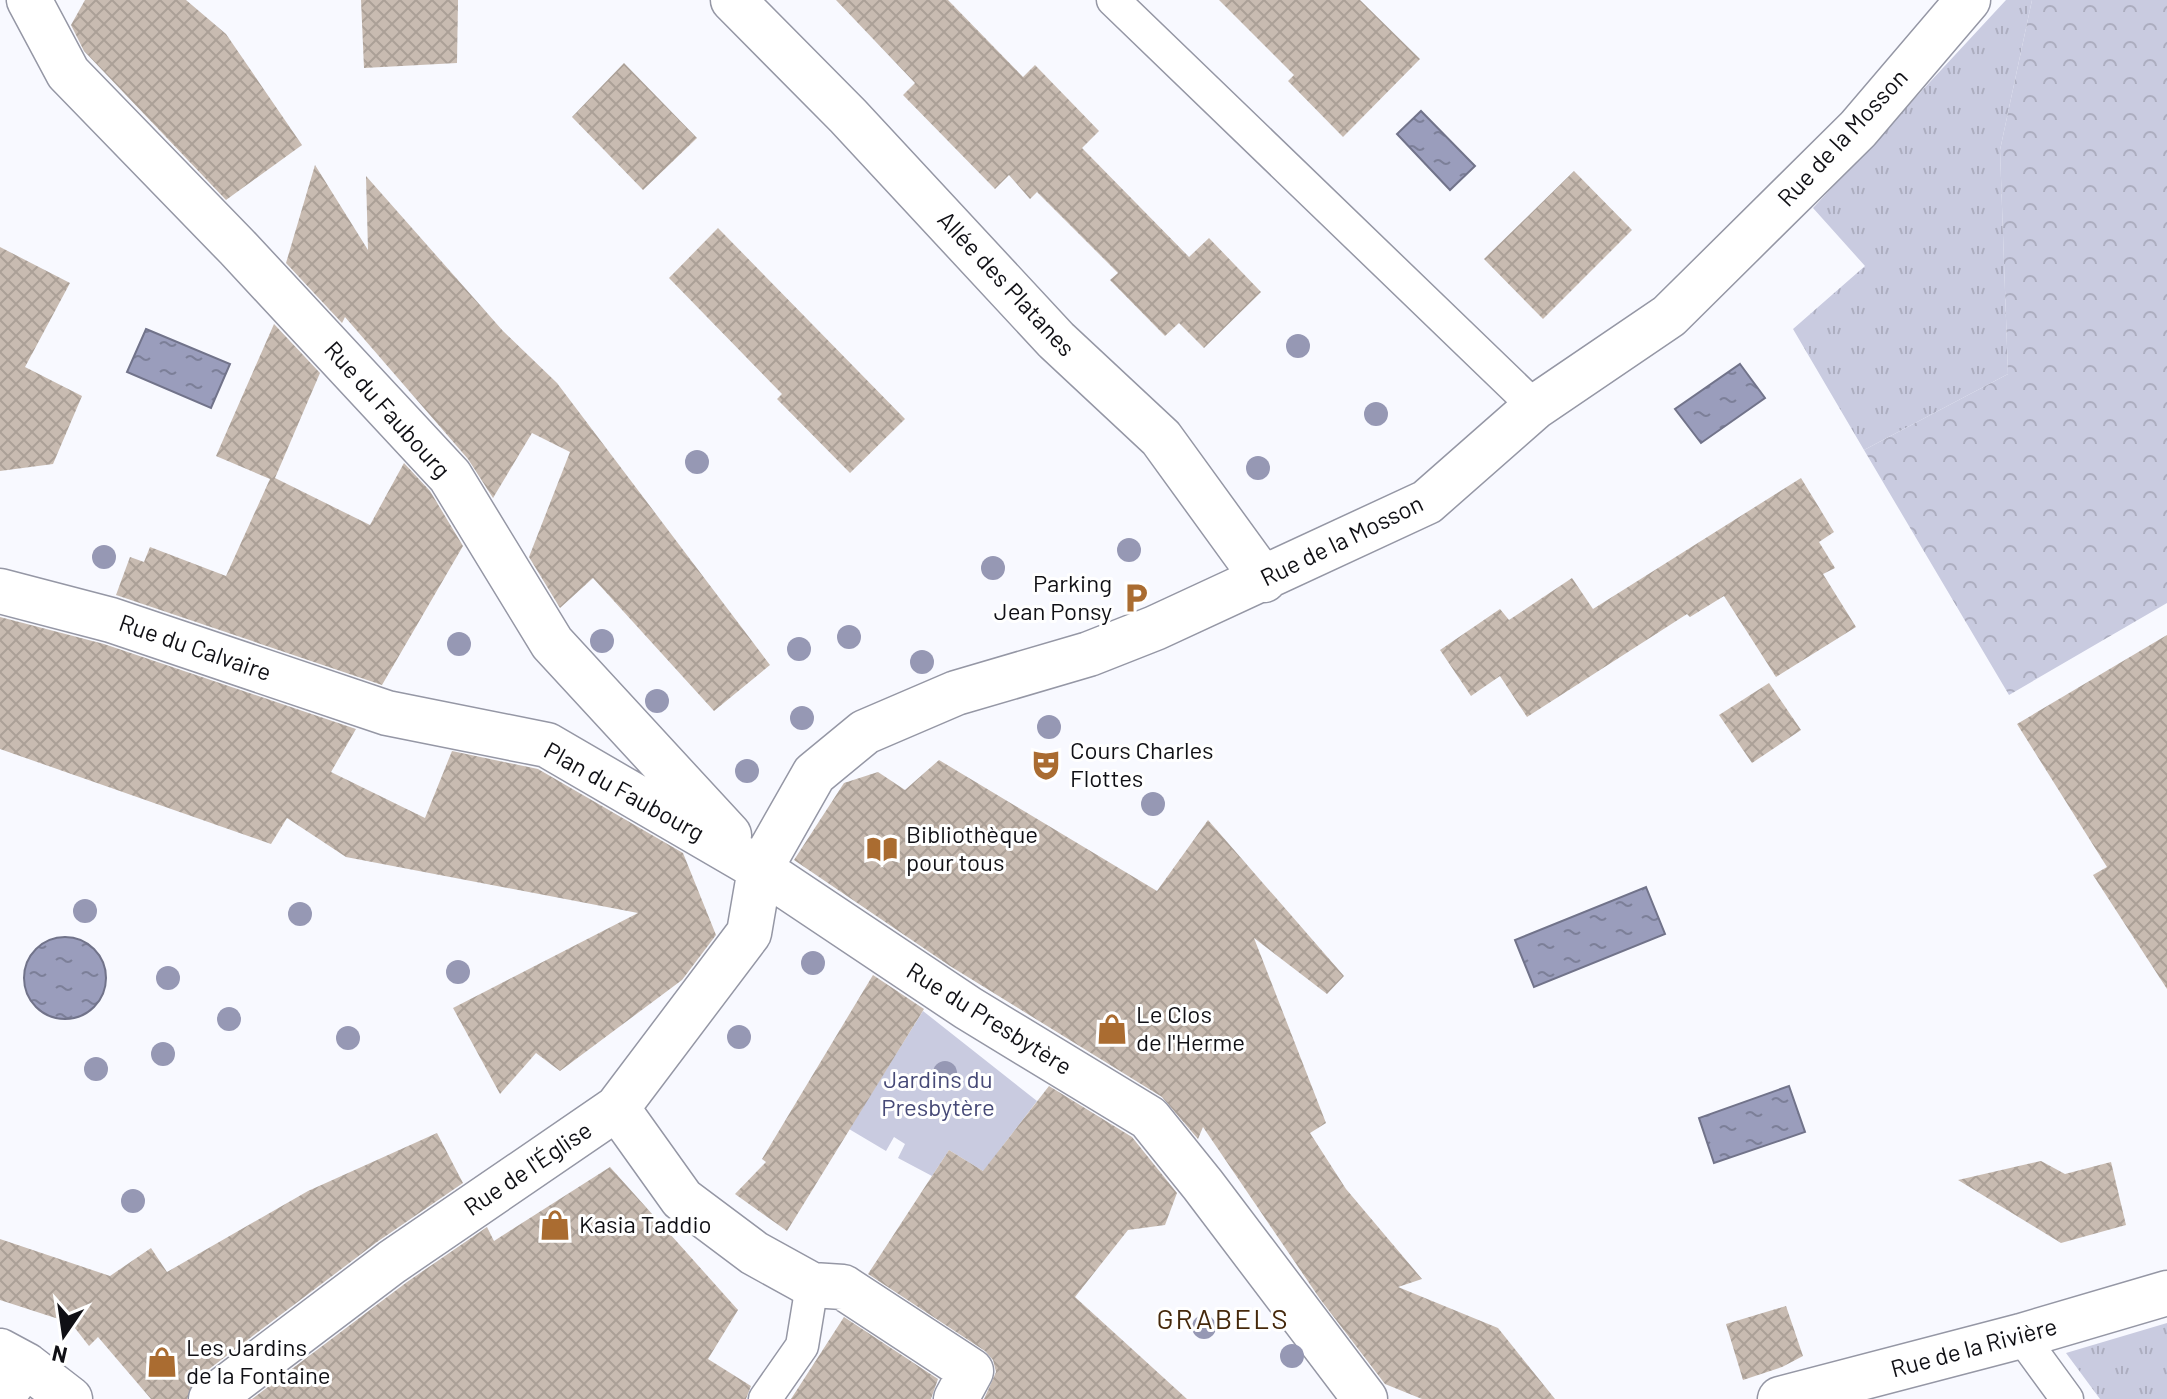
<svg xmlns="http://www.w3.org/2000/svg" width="2167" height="1399" viewBox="0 0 2167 1399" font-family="Barlow,sans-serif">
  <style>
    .grass { fill: url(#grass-tufts) }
    .forest { fill: url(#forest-crowns) }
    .green { fill: #c9cbe0 }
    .water { fill: url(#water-ripples); stroke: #71738a; stroke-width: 2 }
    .building { fill: url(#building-cross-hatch) }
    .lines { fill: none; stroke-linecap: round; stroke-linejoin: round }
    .lane-casing { stroke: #9597a5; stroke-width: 35 }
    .street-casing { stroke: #9597a5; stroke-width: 47 }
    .secondary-casing { stroke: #9597a5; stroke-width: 47 }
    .lane { stroke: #fff; stroke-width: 32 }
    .street { stroke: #fff; stroke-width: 44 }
    .secondary { stroke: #fff; stroke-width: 44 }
    .tree { fill: #9698b4 }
    .labels { text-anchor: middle; stroke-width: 6; stroke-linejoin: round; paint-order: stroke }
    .street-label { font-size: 24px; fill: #101015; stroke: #fff }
    .poi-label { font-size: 24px; fill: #101015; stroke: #fff; text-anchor: start }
    .park-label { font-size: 24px; fill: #464977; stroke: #fff }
    .quarter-label { font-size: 28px; letter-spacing: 2px; fill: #45280b; stroke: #fff }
  </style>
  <defs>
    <pattern id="grass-tufts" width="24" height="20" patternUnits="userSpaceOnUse" patternTransform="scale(2)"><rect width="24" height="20" fill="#c9cbe0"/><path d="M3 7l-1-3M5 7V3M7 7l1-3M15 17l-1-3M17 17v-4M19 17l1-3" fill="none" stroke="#acadbf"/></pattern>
    <pattern id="forest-crowns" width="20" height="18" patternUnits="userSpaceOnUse" patternTransform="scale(2)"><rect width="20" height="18" fill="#c9cbe0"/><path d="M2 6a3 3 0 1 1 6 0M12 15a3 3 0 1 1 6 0" fill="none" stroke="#acadbf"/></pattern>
    <pattern id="water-ripples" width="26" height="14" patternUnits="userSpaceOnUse" patternTransform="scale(2)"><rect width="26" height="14" fill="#9a9dbc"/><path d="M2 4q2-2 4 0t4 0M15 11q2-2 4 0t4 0" fill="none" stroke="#7c7f98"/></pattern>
    <pattern id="building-cross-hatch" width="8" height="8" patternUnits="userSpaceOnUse" patternTransform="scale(2)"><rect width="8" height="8" fill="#c8bbb1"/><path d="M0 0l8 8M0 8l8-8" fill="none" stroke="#aba097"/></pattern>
  </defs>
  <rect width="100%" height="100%" fill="#f8f9ff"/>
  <path class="grass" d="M2006,0H2032L2000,150L2008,374L1864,450L1793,329L1865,266L1813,208Z
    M2167,1323V1399H2100L2066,1353Z"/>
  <path class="forest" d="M2032,0H2167V603L2009,695L1864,450L2008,374L2000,150Z"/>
  <path class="green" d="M923,1011L1037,1101L998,1152L996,1179L949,1150L932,1176L898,1158L905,1144L894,1137L886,1151L849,1129Z"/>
  <path class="water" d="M1421,111L1475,166L1450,190L1397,134Z
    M146,329L230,364L211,408L127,372Z
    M1740,364L1765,398L1701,443L1675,409Z
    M1646,887L1665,934L1534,987L1515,940Z
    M24 978a41 41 0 1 1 82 0a41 41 0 1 1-82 0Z
    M1789,1086L1805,1132L1714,1163L1699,1118Z"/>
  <path class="building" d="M85,0H186L226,34L302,145L226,200L84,51L71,25Z
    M361,0H458L457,63L364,68Z
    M836,0H948L1023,77L1035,65L1099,131L1082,148L1189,257L1209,238L1261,292L1204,348L1179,323L1165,336L1110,280L1118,273L1037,192L1030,199L1009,175L995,189L903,95L915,83Z
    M1219,0H1360L1420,59L1343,137L1288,81L1294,75Z
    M624,63L697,138L643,190L572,117Z
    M315,165L368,250L366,176L503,331L557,383L770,665L714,711L593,578L560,608L529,557L570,452L532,433L493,498L468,459L345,317L342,323L286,263Z
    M1574,171L1632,230L1543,319L1484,259Z
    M718,228L905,419L850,473L777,399L782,394L669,278Z
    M0,247L70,283L25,367L82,396L53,464L0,471Z
    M274,324L320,373L275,478L370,525L404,463L430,491L463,546L382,685L116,595L130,557L144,562L150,547L226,576L270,479L216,456Z
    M1801,478L1834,532L1819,542L1835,568L1823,574L1856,627L1776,677L1724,596L1690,617L1687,614L1527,717L1500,676L1471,696L1440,650L1500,609L1509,620L1572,578L1593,609Z
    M0,617L104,644L356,729L331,772L425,818L452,751L538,769L683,853L716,935L682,980L560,1071L536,1053L500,1094L453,1008L638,913L346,857L287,818L271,844L0,749Z
    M2167,635V989L2093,875L2107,867L2017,724Z
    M1769,683L1801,730L1752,763L1719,715Z
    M939,760L1157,891L1208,820L1344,976L1327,994L1254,938L1326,1123L1310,1133L1346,1189L1422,1279L1398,1287L1498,1328L1555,1399H1422L1385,1384L1320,1299L1203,1127L1198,1139L1162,1097L950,966L794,860L844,783L878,772L905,790Z
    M873,975L924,1009L787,1231L735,1194L766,1162L762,1159Z
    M1049,1086L1132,1137L1177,1193L1165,1225L1128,1230L1075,1297L1187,1399H984L996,1372L993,1360L985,1351L868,1274L949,1150L983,1171Z
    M437,1133L463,1183L377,1242L196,1379L187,1399H151L98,1337L89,1346L71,1323L0,1300V1239L110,1276L151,1248L167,1272L308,1191Z
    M2041,1161L2065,1174L2111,1162L2126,1225L2061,1243L1958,1180Z
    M610,1167L738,1310L708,1359L751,1386L746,1399H252L407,1282L487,1227L494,1241Z
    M1786,1306L1803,1356L1782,1367L1743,1380L1726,1324Z
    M844,1317L938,1379L931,1399H791Z"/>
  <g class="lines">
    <defs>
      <path id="lane" d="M1113,0L1535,407
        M2021,1336L2067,1399
        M765,1399L802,1346L812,1285"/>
      <path id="street" d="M29,0L68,73L237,247L450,476L552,643L729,835
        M733,0L848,116L1056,340L1161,438L1264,580
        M0,591L111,620L387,713L547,745L760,869L968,1008L1149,1118L1203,1185L1365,1399
        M617,1108L682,1199L754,1253L812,1285L843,1287L971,1371L956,1399
        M211,1399L392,1262L617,1108L749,933L760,869L814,774L865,732L956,693L1089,654L1155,628L1427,502L1535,407L1669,316L1858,129L1968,0
        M1780,1399L2021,1336L2167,1293"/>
      <path id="secondary" d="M0,1351L26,1365L70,1399
        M0,1399L26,1365"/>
    </defs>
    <use href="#lane" class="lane-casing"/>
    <use href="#street" class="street-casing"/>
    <use href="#secondary" class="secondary-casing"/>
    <use href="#lane" class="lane"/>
    <use href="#street" class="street"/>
    <use href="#secondary" class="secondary"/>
  </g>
  <g class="tree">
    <circle cx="1298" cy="346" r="12"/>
    <circle cx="1376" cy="414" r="12"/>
    <circle cx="697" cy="462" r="12"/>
    <circle cx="1258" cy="468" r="12"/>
    <circle cx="1129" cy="550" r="12"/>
    <circle cx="104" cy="557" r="12"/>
    <circle cx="993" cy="568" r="12"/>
    <circle cx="849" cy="637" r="12"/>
    <circle cx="602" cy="641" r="12"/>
    <circle cx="459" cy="644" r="12"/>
    <circle cx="799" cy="649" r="12"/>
    <circle cx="922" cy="662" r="12"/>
    <circle cx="657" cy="701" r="12"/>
    <circle cx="802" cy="718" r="12"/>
    <circle cx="1049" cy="727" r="12"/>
    <circle cx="747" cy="771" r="12"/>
    <circle cx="1153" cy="804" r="12"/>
    <circle cx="85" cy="911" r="12"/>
    <circle cx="300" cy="914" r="12"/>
    <circle cx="813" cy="963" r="12"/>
    <circle cx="458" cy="972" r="12"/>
    <circle cx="168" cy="978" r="12"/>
    <circle cx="229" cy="1019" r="12"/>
    <circle cx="739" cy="1037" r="12"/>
    <circle cx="348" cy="1038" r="12"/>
    <circle cx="163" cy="1054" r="12"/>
    <circle cx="96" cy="1069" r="12"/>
    <circle cx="945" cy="1073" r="12"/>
    <circle cx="133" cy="1201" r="12"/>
    <circle cx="1204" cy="1327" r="12"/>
    <circle cx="1292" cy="1356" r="12"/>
  </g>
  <defs>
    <symbol id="parking-bare" viewBox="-9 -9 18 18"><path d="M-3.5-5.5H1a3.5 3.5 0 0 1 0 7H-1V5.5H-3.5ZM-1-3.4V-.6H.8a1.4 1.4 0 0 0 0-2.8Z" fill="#aa6c31" stroke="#fff" stroke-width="2.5" paint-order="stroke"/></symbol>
    <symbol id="theatre-bare" viewBox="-9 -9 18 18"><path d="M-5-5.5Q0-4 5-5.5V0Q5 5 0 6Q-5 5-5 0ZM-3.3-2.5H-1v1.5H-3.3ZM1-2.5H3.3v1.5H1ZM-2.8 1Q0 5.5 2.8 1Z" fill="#aa6c31" stroke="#fff" stroke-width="2.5" paint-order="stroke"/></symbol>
    <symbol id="library-bare" viewBox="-9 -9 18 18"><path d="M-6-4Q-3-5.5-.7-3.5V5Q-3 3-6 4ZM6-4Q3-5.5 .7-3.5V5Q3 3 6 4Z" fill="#aa6c31" stroke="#fff" stroke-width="2.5" paint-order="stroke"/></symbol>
    <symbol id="shop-bare" viewBox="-9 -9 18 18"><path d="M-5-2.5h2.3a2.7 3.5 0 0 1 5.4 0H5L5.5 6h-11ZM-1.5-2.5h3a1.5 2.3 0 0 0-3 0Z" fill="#aa6c31" stroke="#fff" stroke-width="2.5" paint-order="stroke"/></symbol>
  </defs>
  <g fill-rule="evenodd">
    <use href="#parking-bare" x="1114" y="576" width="44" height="44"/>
    <use href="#theatre-bare" x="1024" y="743" width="44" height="44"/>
    <use href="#library-bare" x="860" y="827" width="44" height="44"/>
    <use href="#shop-bare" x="1090" y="1007" width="44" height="44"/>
    <use href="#shop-bare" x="533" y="1203" width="44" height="44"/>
    <use href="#shop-bare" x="140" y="1340" width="44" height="44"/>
  </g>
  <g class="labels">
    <g class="street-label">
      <text transform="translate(1843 138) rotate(-47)" y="8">Rue de la Mosson</text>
      <text transform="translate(1006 284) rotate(47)" y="8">Allée des Platanes</text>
      <text transform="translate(387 410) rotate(48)" y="8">Rue du Faubourg</text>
      <text transform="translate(1342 541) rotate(-26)" y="8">Rue de la Mosson</text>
      <text transform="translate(195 648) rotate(19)" y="8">Rue du Calvaire</text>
      <text transform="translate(624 792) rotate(29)" y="8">Plan du Faubourg</text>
      <text transform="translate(989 1019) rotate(32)" y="8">Rue du Presbytère</text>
      <text transform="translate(528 1169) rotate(-34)" y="8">Rue de l'Église</text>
      <text transform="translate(1974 1348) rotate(-15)" y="8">Rue de la Rivière</text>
    </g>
    <g class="poi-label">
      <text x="1112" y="592" text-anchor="end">Parking<tspan x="1112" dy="28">Jean Ponsy</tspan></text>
      <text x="1070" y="759">Cours Charles<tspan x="1070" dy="28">Flottes</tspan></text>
      <text x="906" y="843">Bibliothèque<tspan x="906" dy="28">pour tous</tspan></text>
      <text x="1136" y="1023">Le Clos<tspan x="1136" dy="28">de l'Herme</tspan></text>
      <text x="579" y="1233">Kasia Taddio</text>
      <text x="186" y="1356">Les Jardins<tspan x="186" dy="28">de la Fontaine</tspan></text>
    </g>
    <g class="park-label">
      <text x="938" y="1088">Jardins du<tspan x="938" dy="28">Presbytère</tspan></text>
    </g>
    <g class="quarter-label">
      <text x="1223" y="1329">GRABELS</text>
    </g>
  </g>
  <g transform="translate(64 1335) rotate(193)" stroke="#ffffff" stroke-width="6" paint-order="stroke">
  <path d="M0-6L14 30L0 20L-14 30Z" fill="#101015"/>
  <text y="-12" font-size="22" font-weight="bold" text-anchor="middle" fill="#101015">N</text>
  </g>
</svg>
